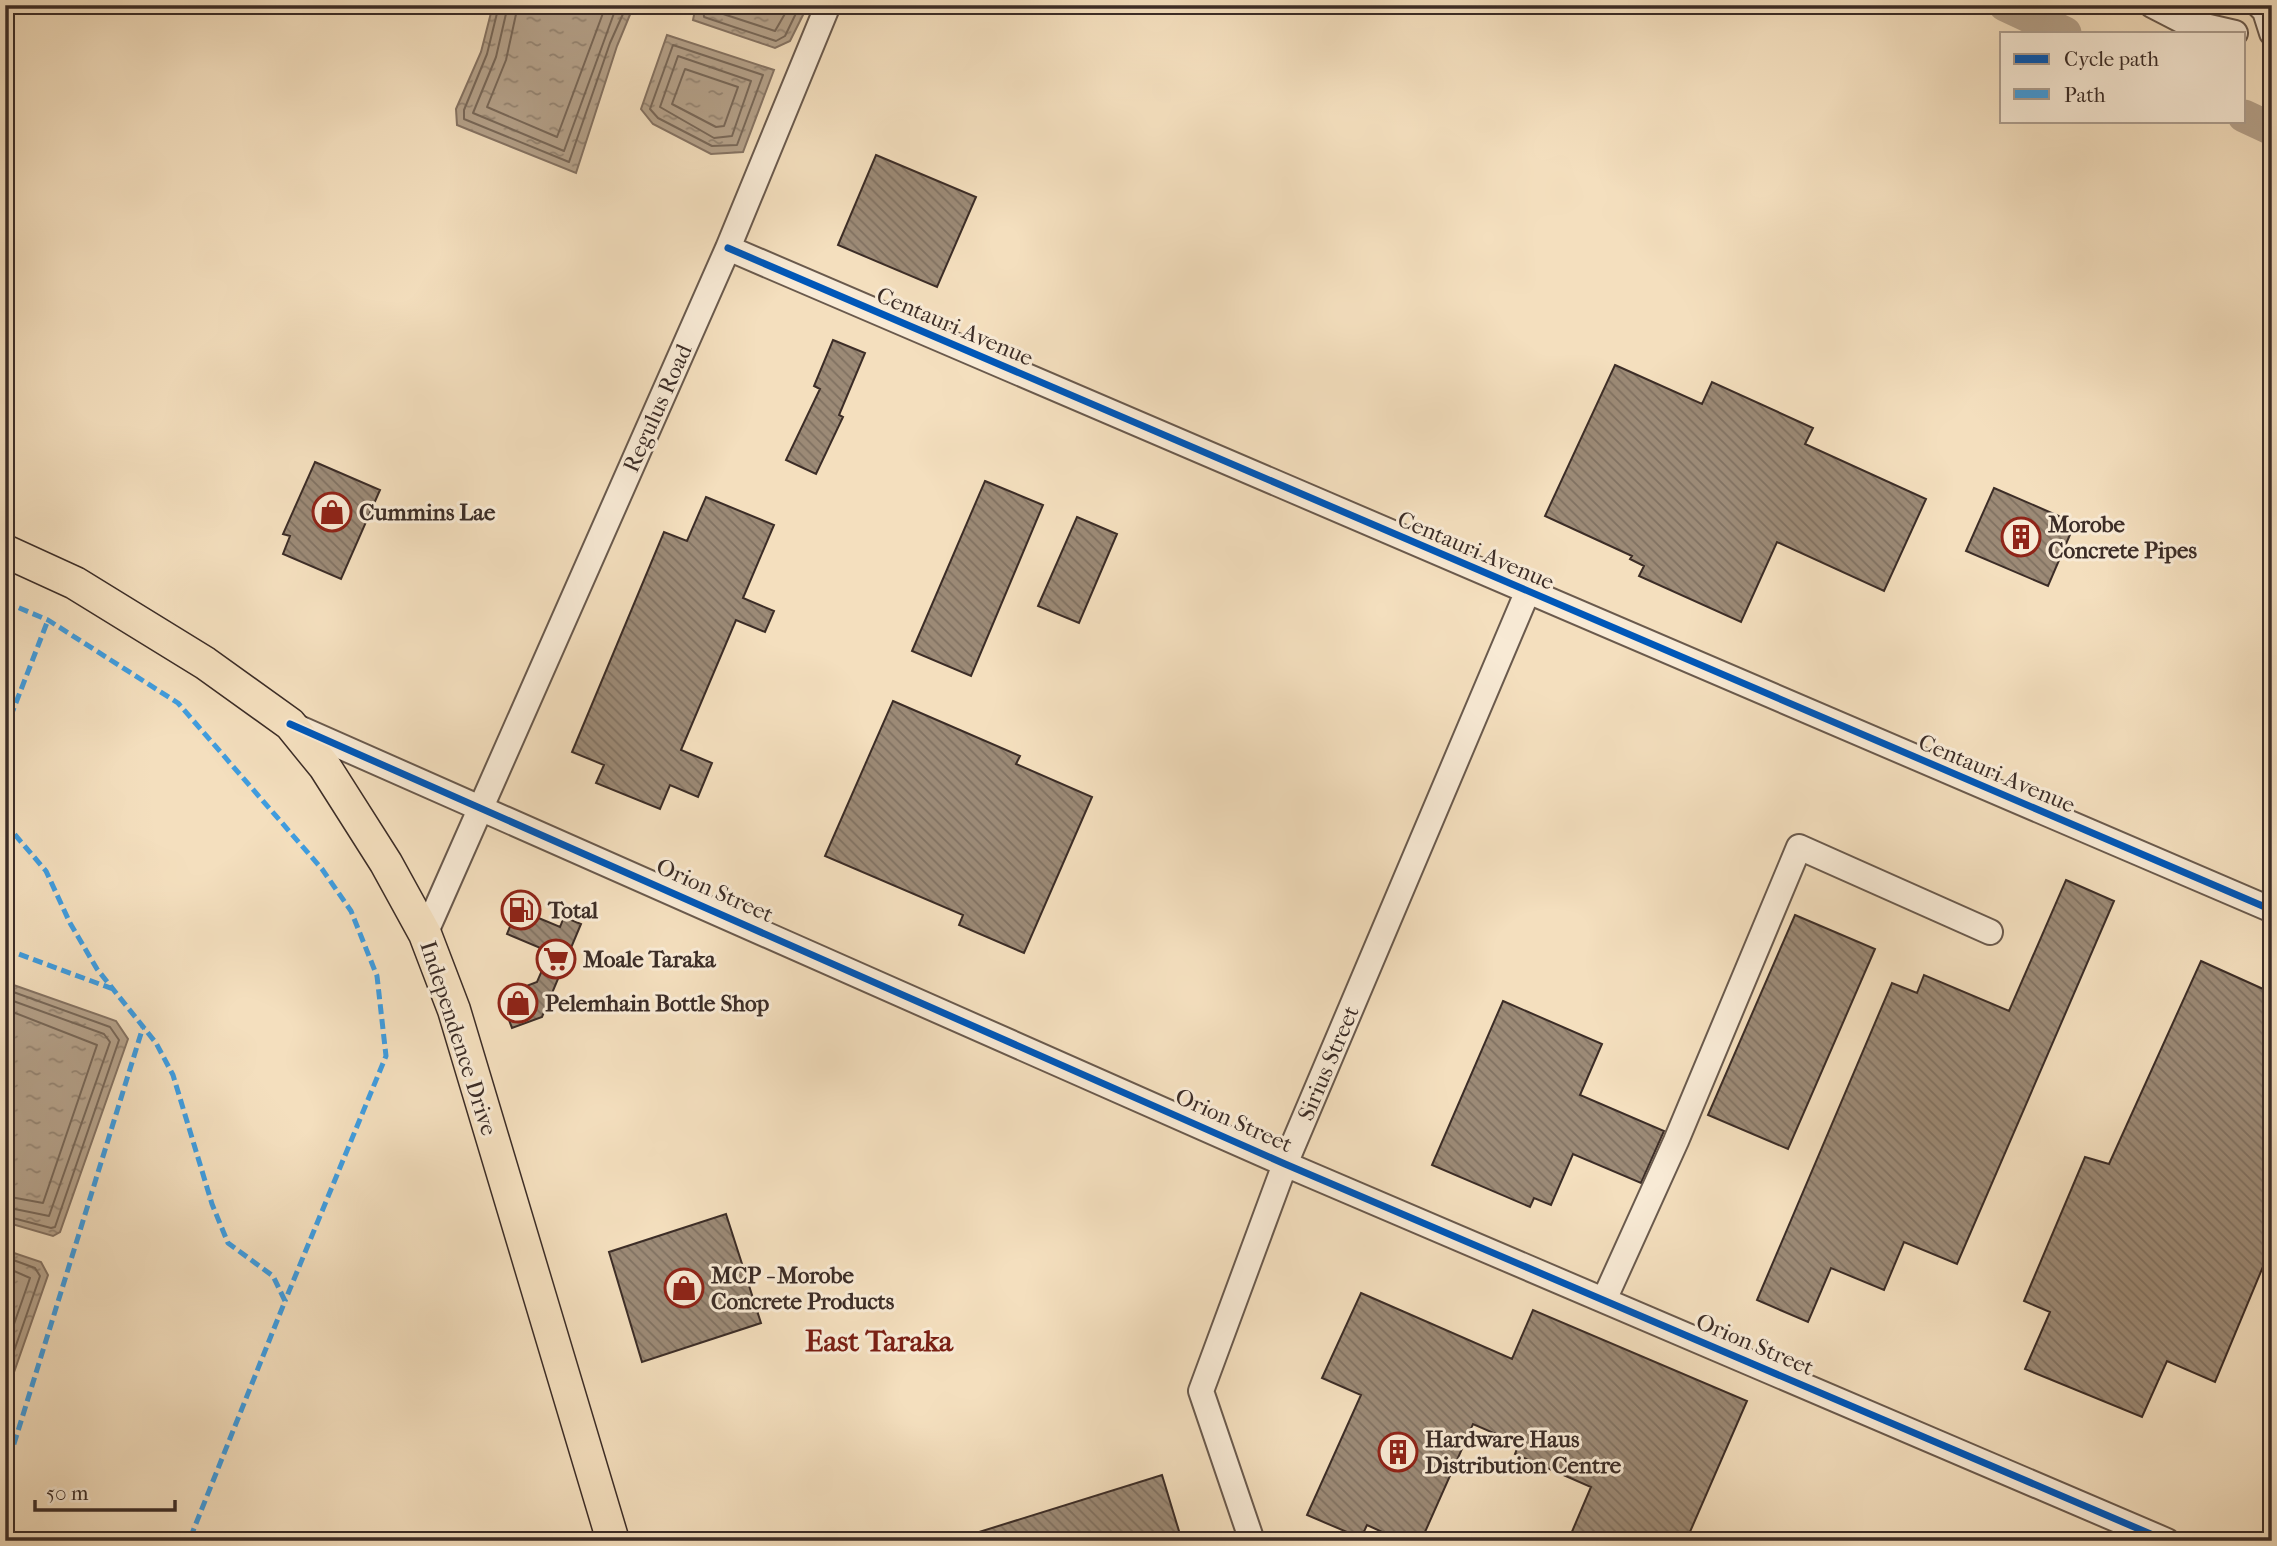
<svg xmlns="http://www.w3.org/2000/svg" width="2277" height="1546" viewBox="0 0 2277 1546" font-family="'IM FELL French Canon',serif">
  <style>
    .water { fill: url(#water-ripples); stroke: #857363; stroke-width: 2 }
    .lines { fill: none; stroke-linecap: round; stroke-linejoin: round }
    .shore { stroke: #786859; stroke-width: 2 }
    .river { stroke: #b5a28b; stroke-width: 33 }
    .building { fill: url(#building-back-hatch); stroke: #3c2d27; stroke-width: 2 }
    .minor-casing { stroke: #6a5a4d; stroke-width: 28 }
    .major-casing { stroke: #3c2d27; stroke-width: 35 }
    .minor { stroke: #f8ead5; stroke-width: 24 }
    .major { stroke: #f4dfbe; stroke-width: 32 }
    .quiet { stroke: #3f9de0; stroke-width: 5; stroke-dasharray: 10 5; stroke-linecap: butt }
    .cycleway-casing { stroke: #f8ead5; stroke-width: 11 }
    .cycleway { stroke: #0057b8; stroke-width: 7 }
    .labels { text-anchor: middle; stroke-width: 6; stroke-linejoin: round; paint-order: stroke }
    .street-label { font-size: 23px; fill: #3c2d27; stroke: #f8ead5 }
    .poi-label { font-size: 23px; font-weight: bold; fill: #3c2d27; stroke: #f8ead5; text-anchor: start }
    .district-label { font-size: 30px; font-weight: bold; fill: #7a1f14; stroke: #f8ead5 }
  </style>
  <defs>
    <pattern id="water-ripples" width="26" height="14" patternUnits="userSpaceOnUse" patternTransform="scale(1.75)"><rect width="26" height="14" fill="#b5a28b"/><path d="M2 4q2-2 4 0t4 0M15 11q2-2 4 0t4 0" fill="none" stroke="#948472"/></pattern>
    <pattern id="building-back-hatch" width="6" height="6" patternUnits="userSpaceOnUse" patternTransform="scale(1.75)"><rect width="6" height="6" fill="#9c8a76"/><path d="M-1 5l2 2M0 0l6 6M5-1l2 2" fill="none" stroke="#807161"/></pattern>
  </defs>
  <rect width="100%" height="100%" fill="#f4dfbe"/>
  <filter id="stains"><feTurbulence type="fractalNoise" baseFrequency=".00286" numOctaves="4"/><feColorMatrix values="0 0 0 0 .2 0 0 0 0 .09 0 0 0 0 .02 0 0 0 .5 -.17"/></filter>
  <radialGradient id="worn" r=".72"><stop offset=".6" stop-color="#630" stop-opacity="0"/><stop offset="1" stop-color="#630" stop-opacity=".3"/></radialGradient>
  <path class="water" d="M493,5H634L617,46L576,173L457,125L456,109L481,52Z
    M696,5H808L790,41L775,48L693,20Z
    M667,35L774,70L743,152L711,154L653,124L641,109Z
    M5,982L116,1021L128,1039L60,1232L53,1236L5,1222Z
    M5,1250L41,1262L48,1275L5,1398Z"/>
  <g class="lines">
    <path class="shore" d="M499,5L487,54L464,110V119L569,162L610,43L627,5
      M508,5L496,57L473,113L564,151L617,5
      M518,5L506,60L487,107L557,137L606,5
      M703,5L704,17L776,41L785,36L800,5
      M711,5L714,11L775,31L790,5
      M673,45L763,75L737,145L712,146L658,118L650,109Z
      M678,56L751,81L732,136L714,138L660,107Z
      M685,69L738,87L724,126L716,127L672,104Z
      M5,989L110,1027L119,1040L55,1227L51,1228L5,1216
      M5,998L104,1034L110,1042L49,1216L5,1207
      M5,1009L97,1045L43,1203L5,1196
      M5,1257L35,1268L40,1276L5,1377
      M5,1267L30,1278L5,1350"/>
    <path class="river" d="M2005,5L2065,33
      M2244,116L2272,129"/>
  </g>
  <path class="building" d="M876,155L976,197L937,287L838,245Z
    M833,340L865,353L839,415L843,417L816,474L786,460L820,389L814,386Z
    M1615,365L1702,404L1712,382L1813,428L1805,444L1926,499L1884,591L1777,542L1741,622L1639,576L1644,566L1630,559L1632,556L1545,516Z
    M315,462L380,490L341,579L283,554L290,536L283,534Z
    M985,481L1043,505L971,676L912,651Z
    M1994,488L2075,523L2048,586L1966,551Z
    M706,497L774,525L743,598L774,611L765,632L736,620L681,750L712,763L698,797L670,785L660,809L596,783L604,765L572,752L664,532L687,541Z
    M1077,517L1117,534L1079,623L1038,606Z
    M893,701L1020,756L1016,764L1092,797L1024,953L959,925L963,915L825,856Z
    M2066,880L2114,901L1957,1264L1904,1242L1884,1290L1831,1268L1808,1322L1757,1300L1892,983L1917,993L1924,975L2009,1011Z
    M517,909L560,927L564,917L581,924L542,1017L512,1028L500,996L537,982L550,952L507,934Z
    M1795,915L1875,949L1788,1149L1708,1115Z
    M2201,961L2272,993V1245L2215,1382L2167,1361L2142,1417L2025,1369L2050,1312L2024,1301L2085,1157L2109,1164Z
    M1503,1001L1602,1044L1580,1095L1664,1131L1641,1183L1573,1154L1551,1205L1534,1198L1530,1207L1432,1165Z
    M726,1214L761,1323L642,1362L609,1252Z
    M1361,1293L1512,1359L1533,1310L1747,1401L1686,1541H1568L1591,1487L1515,1454L1519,1444L1473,1424L1421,1541H1402L1367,1525L1361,1538L1307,1515L1361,1395L1322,1378Z
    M1162,1475L1182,1541H963V1537Z"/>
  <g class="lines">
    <defs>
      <path id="minor" d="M2152,5L2183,21L2235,33
        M2259,5L2265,11L2272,33
        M728,248L2272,910
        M290,724L1285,1164L2167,1541
        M425,934L728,248L828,5
        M1604,1300L1676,1141L1799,847L1990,932
        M1252,1541L1201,1391L1285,1164L1527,593"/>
      <path id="major" d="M5,551L75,583L205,663L290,724L325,767L386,863L425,934L454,1010L613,1541"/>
    </defs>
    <use href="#minor" class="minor-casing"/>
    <use href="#major" class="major-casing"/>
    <use href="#minor" class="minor"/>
    <use href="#major" class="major"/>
    <path class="quiet" d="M5,602L48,620L178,703L322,869L351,911L377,976L386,1056L285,1301
      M5,731L48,620
      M5,823L46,871L70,923L97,969L156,1043L173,1075L212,1204L228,1243L273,1276L285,1301L189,1541
      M5,949L113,989
      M5,1473L143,1027"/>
    <defs>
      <path id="cycleway" d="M728,248L2272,910
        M290,724L1285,1164L2167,1541"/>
    </defs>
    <use href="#cycleway" class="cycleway-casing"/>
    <use href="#cycleway" class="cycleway"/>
  </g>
  <defs>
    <symbol id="shop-ring" viewBox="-11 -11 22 22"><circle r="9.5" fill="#f8ead5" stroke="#8f2418" stroke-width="1.5"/><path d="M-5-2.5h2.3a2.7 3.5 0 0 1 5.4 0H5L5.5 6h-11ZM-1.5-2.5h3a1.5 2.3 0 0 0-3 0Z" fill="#8f2418"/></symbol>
    <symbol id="building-ring" viewBox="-11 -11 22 22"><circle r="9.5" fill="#f8ead5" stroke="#8f2418" stroke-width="1.5"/><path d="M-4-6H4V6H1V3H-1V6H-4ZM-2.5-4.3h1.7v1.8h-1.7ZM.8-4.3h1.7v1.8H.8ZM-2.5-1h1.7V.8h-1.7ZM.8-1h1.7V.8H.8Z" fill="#8f2418"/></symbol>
    <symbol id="fuel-ring" viewBox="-11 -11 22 22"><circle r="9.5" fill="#f8ead5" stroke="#8f2418" stroke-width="1.5"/><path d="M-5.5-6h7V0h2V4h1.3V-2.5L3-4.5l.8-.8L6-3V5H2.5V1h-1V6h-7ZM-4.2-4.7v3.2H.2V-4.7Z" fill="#8f2418"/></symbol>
    <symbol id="supermarket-ring" viewBox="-11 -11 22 22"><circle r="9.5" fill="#f8ead5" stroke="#8f2418" stroke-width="1.5"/><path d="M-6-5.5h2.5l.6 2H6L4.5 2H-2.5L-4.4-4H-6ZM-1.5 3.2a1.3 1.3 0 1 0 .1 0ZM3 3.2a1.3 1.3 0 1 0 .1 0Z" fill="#8f2418"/></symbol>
  </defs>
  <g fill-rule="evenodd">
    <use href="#shop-ring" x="310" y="490" width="44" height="44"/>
    <use href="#building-ring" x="1999" y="515" width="44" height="44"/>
    <use href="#fuel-ring" x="499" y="888" width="44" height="44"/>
    <use href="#supermarket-ring" x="534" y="937" width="44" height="44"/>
    <use href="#shop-ring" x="496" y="981" width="44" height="44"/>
    <use href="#shop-ring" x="662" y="1266" width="44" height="44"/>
    <use href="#building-ring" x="1376" y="1430" width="44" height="44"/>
  </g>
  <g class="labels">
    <g class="street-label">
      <text transform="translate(955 326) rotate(23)" y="8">Centauri Avenue</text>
      <text transform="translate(657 408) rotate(-66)" y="8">Regulus Road</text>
      <text transform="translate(1476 550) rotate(23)" y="8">Centauri Avenue</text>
      <text transform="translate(1997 773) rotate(23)" y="8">Centauri Avenue</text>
      <text transform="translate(715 890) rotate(24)" y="8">Orion Street</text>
      <text transform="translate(459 1038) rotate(72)" y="8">Independence Drive</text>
      <text transform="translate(1328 1063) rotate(-67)" y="8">Sirius Street</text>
      <text transform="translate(1234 1120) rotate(24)" y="8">Orion Street</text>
      <text transform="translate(1755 1344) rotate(23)" y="8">Orion Street</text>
    </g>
    <g class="poi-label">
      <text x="359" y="520">Cummins Lae</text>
      <text x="2048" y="532">Morobe<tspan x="2048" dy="26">Concrete Pipes</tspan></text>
      <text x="548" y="918">Total</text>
      <text x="583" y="967">Moale Taraka</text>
      <text x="545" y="1011">Pelemhain Bottle Shop</text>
      <text x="711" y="1283">MCP - Morobe<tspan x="711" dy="26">Concrete Products</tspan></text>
      <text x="1425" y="1447">Hardware Haus<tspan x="1425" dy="26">Distribution Centre</tspan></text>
    </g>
    <g class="district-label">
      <text x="879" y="1351">East Taraka</text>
    </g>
  </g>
  <rect width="2277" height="1546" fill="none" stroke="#f4dfbe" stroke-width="28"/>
  <rect x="7" y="7" width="2263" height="1532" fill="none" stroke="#3c2d27" stroke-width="3.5"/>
  <rect x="14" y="14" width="2249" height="1518" fill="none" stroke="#3c2d27" stroke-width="2"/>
  <rect x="2000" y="32" width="245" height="91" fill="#f8ead5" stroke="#ad9e8f" stroke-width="2"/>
  <rect x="2014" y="54" width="35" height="10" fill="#0057b8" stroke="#ad9e8f" stroke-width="2"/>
  <text x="2064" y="66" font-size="21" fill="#3c2d27">Cycle path</text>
  <rect x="2014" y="89" width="35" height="10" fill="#3f9de0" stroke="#ad9e8f" stroke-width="2"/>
  <text x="2064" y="102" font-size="21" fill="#3c2d27">Path</text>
  <path d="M35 1500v10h140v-10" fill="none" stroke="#3c2d27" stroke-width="3.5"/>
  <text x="46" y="1500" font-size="21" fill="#3c2d27" stroke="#f8ead5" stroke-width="5" paint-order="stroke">50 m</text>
  <rect width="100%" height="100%" filter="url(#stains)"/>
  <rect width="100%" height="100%" fill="url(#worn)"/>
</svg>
